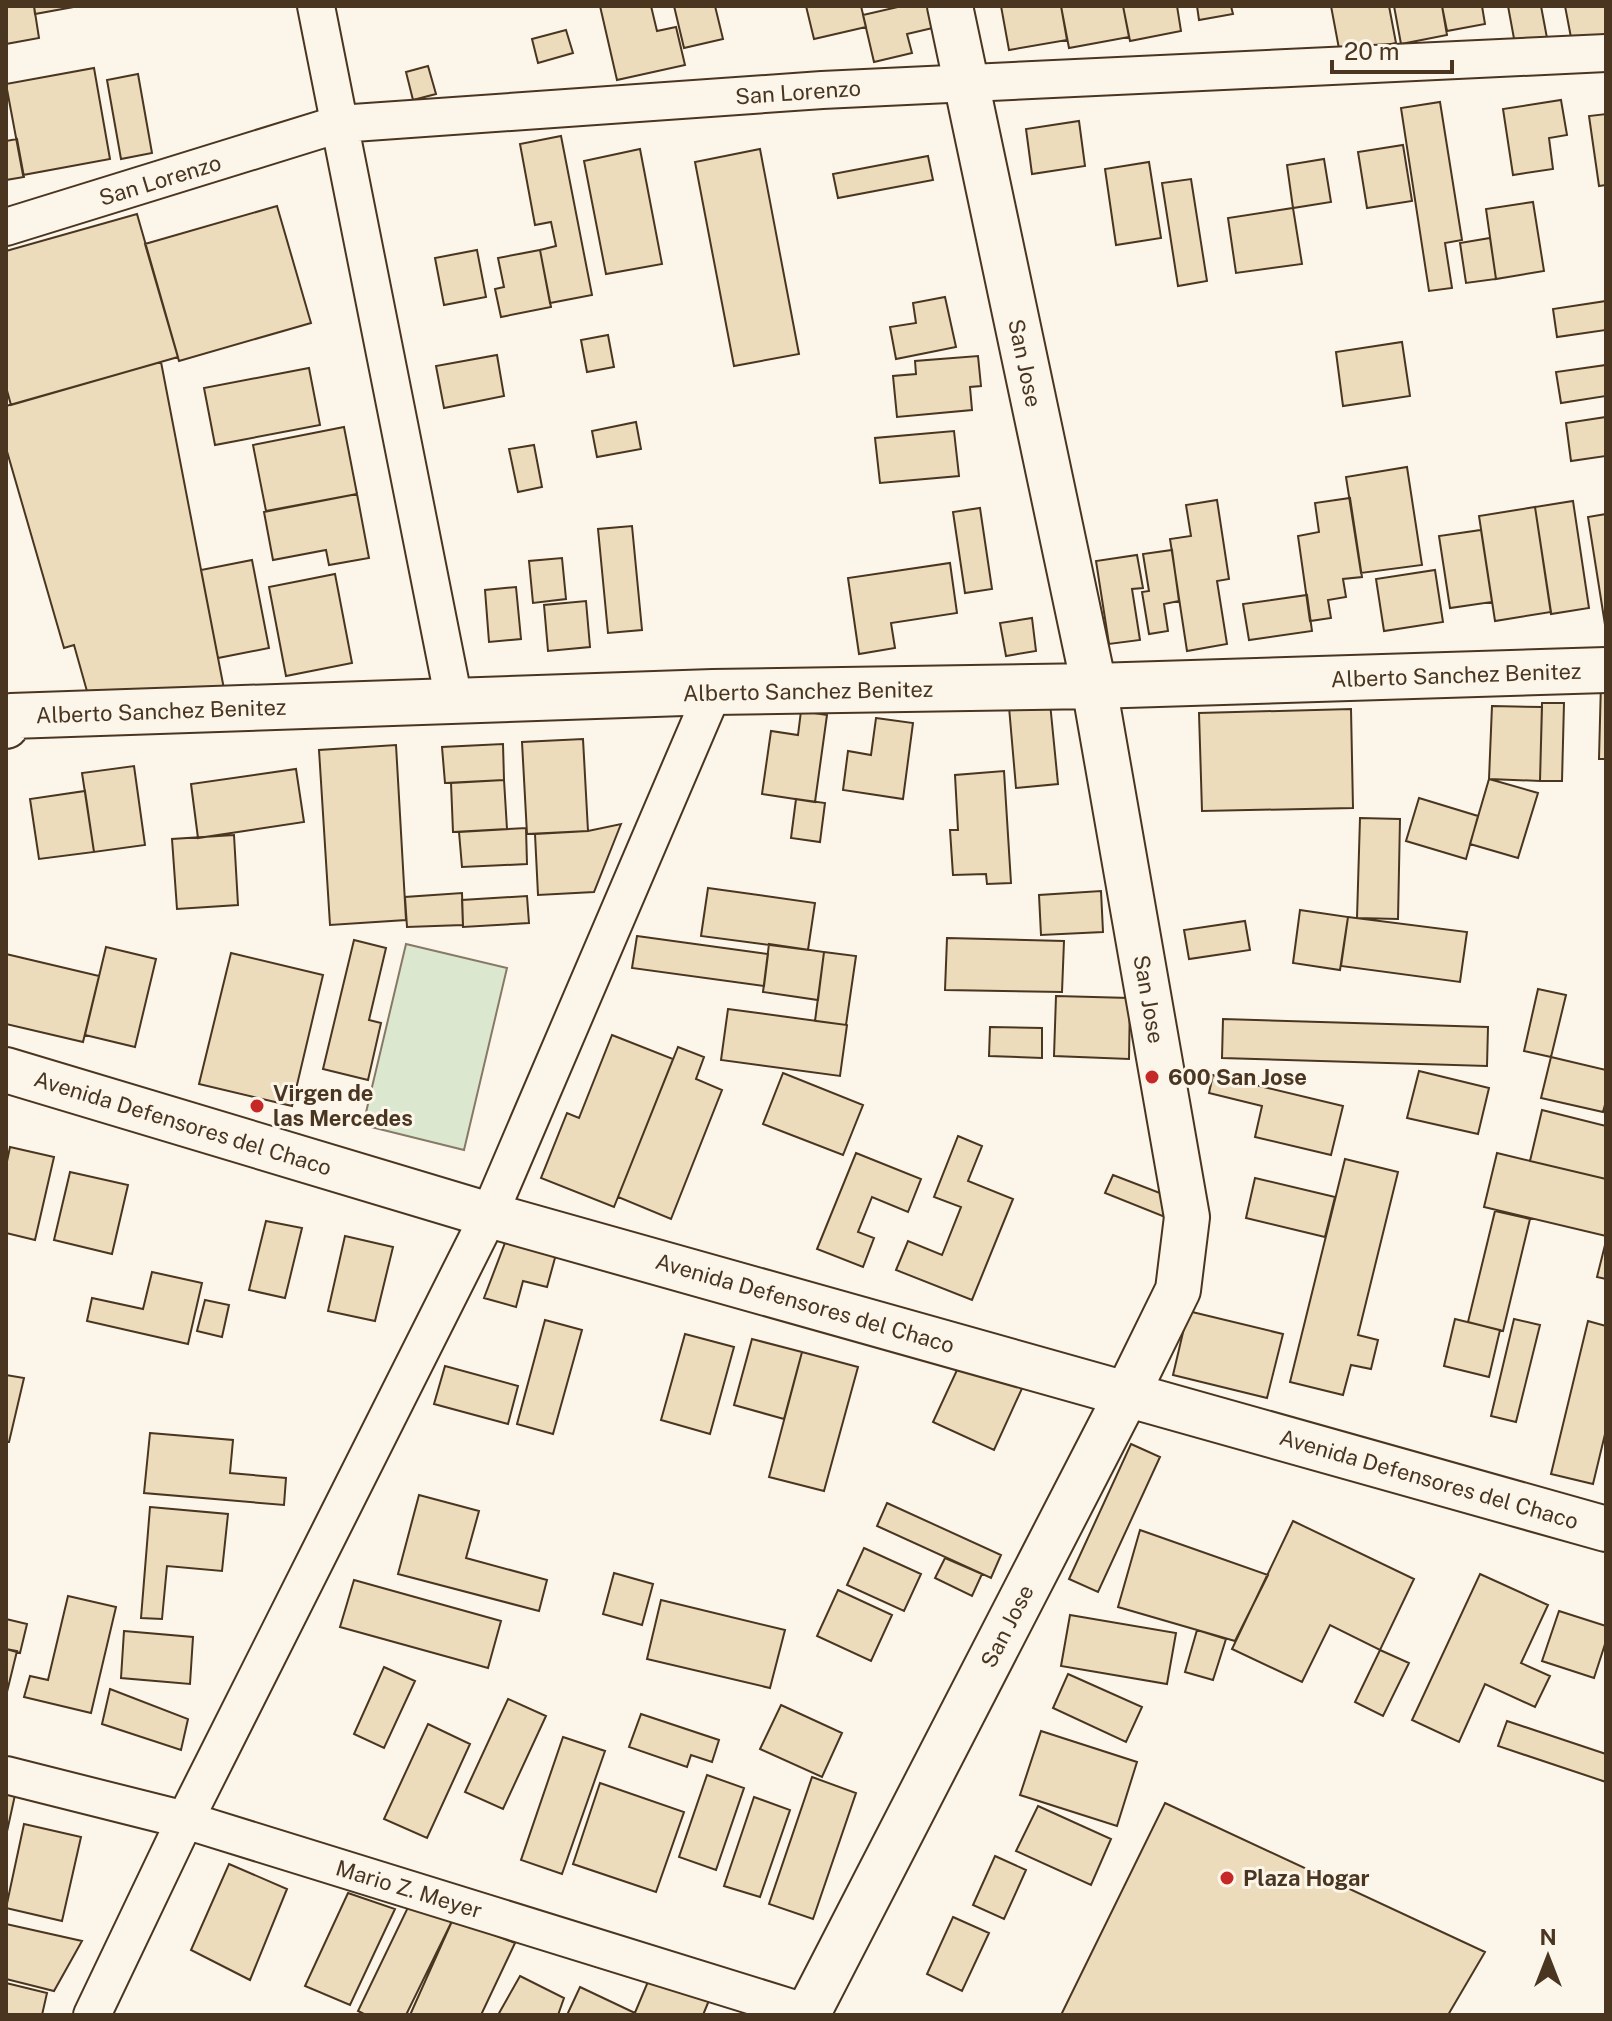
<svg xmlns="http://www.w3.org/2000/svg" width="1612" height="2021" viewBox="0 0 1612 2021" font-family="'Public Sans',sans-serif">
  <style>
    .grass { fill: #dce7d0; stroke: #887966; stroke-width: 2 }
    .building { fill: #ecdcbc; stroke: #4a3520; stroke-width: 2 }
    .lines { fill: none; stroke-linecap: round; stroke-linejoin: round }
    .minor-casing { stroke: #4a3520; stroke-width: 40 }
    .tertiary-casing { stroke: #4a3520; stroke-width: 48 }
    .minor { stroke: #fbf6e9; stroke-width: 36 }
    .tertiary { stroke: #fbf6e9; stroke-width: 44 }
    .poi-dot { fill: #c62828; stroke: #fbf6e9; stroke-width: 3 }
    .labels { text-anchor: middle; stroke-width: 6; stroke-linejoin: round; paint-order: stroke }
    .street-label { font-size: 22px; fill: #4a3520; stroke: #fbf6e9 }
    .poi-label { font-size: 22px; font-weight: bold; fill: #4a3520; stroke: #fbf6e9; text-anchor: start }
  </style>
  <rect width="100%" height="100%" fill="#fbf6e9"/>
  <path class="grass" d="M406,944L507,968L464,1150L363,1125Z"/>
  <path class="building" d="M6,6H34L39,38L6,44Z
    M34,6H79L35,14Z
    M600,6H651L657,31L676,27L685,65L617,80Z
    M674,6H715L723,39L684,48Z
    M806,6H861L866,27L814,39Z
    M902,6H932L937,27L907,34L912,53L874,62L863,15Z
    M1001,6H1061L1067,40L1009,50Z
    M1061,6H1123L1129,37L1069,48Z
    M1123,6H1177L1181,31L1130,41Z
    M1197,6H1231L1233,14L1199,20Z
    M1331,6H1389L1396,43L1340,54Z
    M1394,6H1442L1447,35L1401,44Z
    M1442,6H1482L1485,24L1447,31Z
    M1508,6H1541L1547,38L1515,44Z
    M1565,6H1606V42L1573,48Z
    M566,30L573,53L538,63L532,39Z
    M428,66L436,94L413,100L406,72Z
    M94,68L110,159L23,175L6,84Z
    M138,74L152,153L121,159L107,80Z
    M1561,100L1567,135L1549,138L1553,169L1513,175L1503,109Z
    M1440,102L1462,240L1445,243L1452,288L1429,291L1401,108Z
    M1606,114V185L1599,186L1589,116Z
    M1079,121L1085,166L1032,174L1026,129Z
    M561,136L592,295L550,303L540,250L556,246L551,222L535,225L520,144Z
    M17,139L24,177L6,180V141Z
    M1403,145L1412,201L1367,208L1358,152Z
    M640,149L662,264L606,274L584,161Z
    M760,149L799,354L734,366L695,162Z
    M928,156L933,180L838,198L833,174Z
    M1324,159L1331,202L1293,208L1287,165Z
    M1149,162L1161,238L1116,245L1105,169Z
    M1191,179L1207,281L1178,286L1162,183Z
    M1533,202L1544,271L1496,279L1486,209Z
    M277,206L311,323L179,361L145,244Z
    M1293,208L1302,264L1236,273L1228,218Z
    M137,214L178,357L11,405L6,387V251Z
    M1490,238L1496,279L1466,283L1460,243Z
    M477,250L486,297L444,305L435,258Z
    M540,250L551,307L501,317L495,289L504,287L498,258Z
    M945,297L956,347L896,359L890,327L916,323L913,303Z
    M1606,301V330L1557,337L1553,309Z
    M608,335L614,367L587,372L581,340Z
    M1402,342L1410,396L1343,406L1336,352Z
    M497,355L504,396L444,408L436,366Z
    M978,356L981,386L970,387L972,410L897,417L893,376L916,374L915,361Z
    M161,362L224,689L92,709L74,645L64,648L6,448V406Z
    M1606,365V396L1561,403L1556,372Z
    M309,368L320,425L215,445L204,388Z
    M1606,417V456L1571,461L1566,423Z
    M636,422L641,449L597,457L592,431Z
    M344,427L357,494L266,511L253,445Z
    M954,431L959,476L880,483L875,438Z
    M534,445L542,487L518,492L509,449Z
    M1407,467L1422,565L1361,573L1346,477Z
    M357,494L369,558L329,565L326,550L273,560L264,512Z
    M1350,498L1362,577L1343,579L1346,597L1328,600L1331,618L1310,621L1298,536L1319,532L1315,503Z
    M1217,500L1229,579L1217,581L1227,644L1187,651L1170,539L1191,536L1186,505Z
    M1573,501L1589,608L1551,614L1535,507Z
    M1535,507L1551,612L1495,621L1479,516Z
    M980,508L992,589L965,593L953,512Z
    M1606,514V631L1588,517Z
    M632,526L642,630L608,633L598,529Z
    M1481,530L1492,602L1450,608L1439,536Z
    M1172,550L1179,601L1164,604L1168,631L1149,634L1142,592L1149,591L1143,554Z
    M1137,555L1143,588L1132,589L1140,640L1109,644L1096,561Z
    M562,558L566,599L533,603L529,561Z
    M252,560L269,648L218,658L201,570Z
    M950,563L957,613L891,623L895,648L859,654L848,578Z
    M1435,570L1443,622L1384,631L1376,579Z
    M335,574L352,663L286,676L269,587Z
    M516,587L521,639L489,642L485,590Z
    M1307,595L1312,631L1249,640L1243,604Z
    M586,601L590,647L548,651L544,605Z
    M1032,618L1036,651L1006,656L1000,623Z
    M1601,682H1606V759H1599Z
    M1050,703L1058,784L1016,788L1009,707Z
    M1542,703H1564L1562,781H1540Z
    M1492,706L1542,707L1540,781L1489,779Z
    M1351,709L1353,808L1202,811L1199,713Z
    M801,711L827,715L815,802L762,794L771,731L798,735Z
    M876,718L913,723L903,799L843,790L848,751L871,755Z
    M583,739L588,831L527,834L522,742Z
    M503,744L504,780L445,783L442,747Z
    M396,745L406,920L330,925L319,750Z
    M134,766L145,845L94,852L82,773Z
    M296,769L304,822L198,838L191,784Z
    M1004,771L1011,883L987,884L986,874L953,875L950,830H958L955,775Z
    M1489,779L1538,793L1518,858L1470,844Z
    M504,780L507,829L453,832L451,783Z
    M85,791L94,852L39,859L30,799Z
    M1419,798L1478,816L1466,859L1406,841Z
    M796,799L825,803L820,842L791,838Z
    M1360,818L1400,819L1398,919L1357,918Z
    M621,824L594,892L538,895L535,834L588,831Z
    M526,828L527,864L462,867L459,832Z
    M234,835L238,905L177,909L172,839Z
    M708,888L815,903L808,950L701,936Z
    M1101,891L1103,932L1041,935L1039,895Z
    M462,893L463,925L407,927L405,897Z
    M527,896L529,923L463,927L462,900Z
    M1300,910L1348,917L1340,970L1293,963Z
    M1348,917L1467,932L1460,982L1341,966Z
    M1245,921L1250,950L1189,959L1184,930Z
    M637,936L768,954L764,986L632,968Z
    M947,938L1064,941L1062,992L945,990Z
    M354,940L386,948L369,1020L381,1023L368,1080L323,1069Z
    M769,944L824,952L818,1000L763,992Z
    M106,947L156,959L135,1047L85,1035Z
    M824,952L856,956L846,1025L815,1021Z
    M231,953L323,975L292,1106L199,1084Z
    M6,954L99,976L83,1042L6,1024Z
    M1538,989L1566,995L1551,1057L1524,1051Z
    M1056,996L1130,998L1129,1059L1054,1056Z
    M728,1009L847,1025L840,1076L721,1060Z
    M1223,1019L1488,1027L1487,1066L1222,1058Z
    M990,1027L1042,1028V1058L989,1056Z
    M612,1035L673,1059L614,1207L541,1178L567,1113L579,1118Z
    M678,1047L704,1057L696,1079L722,1090L671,1219L618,1197Z
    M1551,1057L1606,1070V1101L1603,1112L1541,1098Z
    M1419,1071L1489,1088L1478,1134L1407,1118Z
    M783,1073L863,1105L843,1155L763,1124Z
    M1213,1075L1343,1106L1331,1155L1255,1137L1262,1106L1209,1093Z
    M1542,1110L1606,1126V1179L1530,1161Z
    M958,1136L982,1146L968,1181L1013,1199L972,1300L896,1270L908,1241L942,1255L961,1207L934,1197Z
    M10,1147L54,1157L35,1240L6,1233V1166Z
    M856,1153L921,1179L908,1212L872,1197L858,1232L874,1238L863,1267L817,1249Z
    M1497,1153L1606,1179V1236L1484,1207Z
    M1345,1159L1398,1172L1358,1335L1378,1340L1371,1369L1351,1365L1343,1395L1290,1382Z
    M70,1172L128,1185L112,1254L54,1240Z
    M1113,1175L1173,1198L1165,1217L1105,1193Z
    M1255,1178L1335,1197L1325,1237L1246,1218Z
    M1495,1211L1530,1219L1503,1331L1468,1322Z
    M266,1221L302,1228L285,1298L249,1290Z
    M508,1235L558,1247L547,1287L523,1281L516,1307L484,1298Z
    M345,1236L393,1247L375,1321L328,1311Z
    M1606,1241V1279L1597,1277Z
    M152,1272L202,1283L188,1344L87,1321L92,1298L143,1309Z
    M205,1300L229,1305L222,1337L197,1331Z
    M1188,1311L1283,1334L1267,1398L1173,1375Z
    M1455,1319L1500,1330L1489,1377L1444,1366Z
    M1514,1319L1540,1325L1516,1422L1491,1416Z
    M545,1320L582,1330L553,1434L517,1424Z
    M1588,1321L1606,1326V1430L1593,1484L1551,1474Z
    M685,1334L734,1347L710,1434L661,1420Z
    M752,1339L802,1352L784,1419L734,1405Z
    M802,1352L858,1367L824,1491L769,1477Z
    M963,1357L1024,1384L994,1450L933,1422Z
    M445,1366L518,1386L508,1424L434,1404Z
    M6,1375L24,1378L9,1442H6Z
    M150,1433L233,1440L230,1473L286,1478L284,1505L144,1493Z
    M1131,1444L1160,1457L1098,1592L1069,1579Z
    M419,1495L479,1511L466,1558L547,1580L539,1611L398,1574Z
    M887,1503L1001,1555L991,1578L877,1526Z
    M150,1507L228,1514L222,1571L167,1566L162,1619L141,1618Z
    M1293,1521L1414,1579L1380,1650L1330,1625L1302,1682L1232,1649Z
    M1140,1530L1268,1575L1235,1641L1118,1607Z
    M864,1548L921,1574L904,1611L847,1585Z
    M945,1558L982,1574L972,1596L935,1578Z
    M614,1573L653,1584L642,1625L603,1614Z
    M1480,1574L1548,1605L1521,1663L1550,1676L1535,1707L1485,1684L1459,1742L1412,1720Z
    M354,1580L501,1621L488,1668L340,1627Z
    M838,1590L892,1615L871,1661L817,1636Z
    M68,1596L116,1607L91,1713L24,1697L30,1676L48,1680Z
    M661,1600L785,1630L770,1688L647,1659Z
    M1559,1611L1606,1626V1641L1594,1678L1542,1661Z
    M1070,1615L1176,1633L1167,1684L1061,1666Z
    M6,1619L27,1624L20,1653L6,1649Z
    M1197,1630L1226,1639L1213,1680L1185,1672Z
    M124,1631L193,1637L190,1684L121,1678Z
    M6,1649L17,1651L6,1696Z
    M1380,1650L1409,1663L1383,1716L1355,1702Z
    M384,1667L415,1681L384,1748L354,1734Z
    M1068,1674L1142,1707L1126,1742L1053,1708Z
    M110,1689L188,1719L181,1750L102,1724Z
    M508,1699L546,1716L503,1809L465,1792Z
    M781,1705L842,1733L822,1777L760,1749Z
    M641,1714L719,1740L712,1762L691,1755L687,1767L629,1747Z
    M1507,1721L1606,1754V1782L1498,1746Z
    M428,1724L470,1744L427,1838L384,1819Z
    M1041,1731L1137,1762L1117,1826L1020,1795Z
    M563,1737L605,1751L562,1874L521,1860Z
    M707,1775L744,1788L716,1870L679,1857Z
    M812,1777L856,1793L813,1919L769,1904Z
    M600,1783L684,1812L656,1892L573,1864Z
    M6,1793L15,1795L6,1836Z
    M754,1797L790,1810L760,1897L724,1886Z
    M1165,1803L1485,1952L1448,2015H1061Z
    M1038,1806L1111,1839L1091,1885L1016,1851Z
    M24,1824L81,1837L62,1921L6,1908Z
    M995,1856L1026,1870L1004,1919L973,1905Z
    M229,1864L287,1889L250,1980L191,1950Z
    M348,1893L395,1909L350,2005L305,1986Z
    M412,1899L453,1919L406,2015H366L358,2011Z
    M953,1917L989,1933L962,1991L927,1974Z
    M453,1919L515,1943L481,2015H410Z
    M6,1924L82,1941L54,1991L6,1979Z
    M652,1972L710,1998L703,2015H634Z
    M520,1976L564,1998L558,2015H498Z
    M6,1983L47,1993L42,2015H6Z
    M580,1987L635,2013L634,2015H567Z"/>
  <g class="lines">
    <defs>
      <path id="minor" d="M316,6L454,701
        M6,227L339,124L822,90L1606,53
        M6,1775L185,1820L808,2013
        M92,2015L185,1820L489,1215L713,692"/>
      <path id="tertiary" d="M6,726L11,716L713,692L1094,686L1606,670
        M6,1070L489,1215L1606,1529
        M807,2015L1127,1394L1178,1290L1187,1217L1094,686L950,6"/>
    </defs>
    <use href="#minor" class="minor-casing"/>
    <use href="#tertiary" class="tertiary-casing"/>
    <use href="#minor" class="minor"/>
    <use href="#tertiary" class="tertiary"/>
  </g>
  <g class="poi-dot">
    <circle cx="1152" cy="1077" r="8"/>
    <circle cx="257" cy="1106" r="8"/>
    <circle cx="1227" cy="1878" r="8"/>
  </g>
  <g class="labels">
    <g class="street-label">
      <text transform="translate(798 92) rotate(-4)" y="8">San Lorenzo</text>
      <text transform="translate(160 180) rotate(-17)" y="8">San Lorenzo</text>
      <text transform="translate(1025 363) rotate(78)" y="8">San Jose</text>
      <text transform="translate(1456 675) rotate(-2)" y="8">Alberto Sanchez Benitez</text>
      <text transform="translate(808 691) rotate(-1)" y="8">Alberto Sanchez Benitez</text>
      <text transform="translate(161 711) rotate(-2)" y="8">Alberto Sanchez Benitez</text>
      <text transform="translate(1149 999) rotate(80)" y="8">San Jose</text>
      <text transform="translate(183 1123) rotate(17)" y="8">Avenida Defensores del Chaco</text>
      <text transform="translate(805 1303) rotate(16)" y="8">Avenida Defensores del Chaco</text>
      <text transform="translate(1429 1479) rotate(16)" y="8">Avenida Defensores del Chaco</text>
      <text transform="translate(1007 1626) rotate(-63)" y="8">San Jose</text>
      <text transform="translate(409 1889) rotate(17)" y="8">Mario Z. Meyer</text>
    </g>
    <g class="poi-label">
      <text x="1168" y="1085">600 San Jose</text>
      <text x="273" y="1101">Virgen de<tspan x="273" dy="25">las Mercedes</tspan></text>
      <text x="1243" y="1886">Plaza Hogar</text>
    </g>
  </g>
  <rect width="1612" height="2021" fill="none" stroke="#4a3520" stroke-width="16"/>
  <g transform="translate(1548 1957)" stroke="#fbf6e9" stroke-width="6" paint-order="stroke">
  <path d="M0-6L14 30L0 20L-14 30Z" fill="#4a3520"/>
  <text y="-12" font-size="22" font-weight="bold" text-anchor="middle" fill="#4a3520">N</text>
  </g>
  <path d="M1332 60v12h120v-12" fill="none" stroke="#4a3520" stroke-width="4"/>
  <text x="1344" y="60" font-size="24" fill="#4a3520" stroke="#fbf6e9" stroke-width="6" paint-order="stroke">20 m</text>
</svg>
